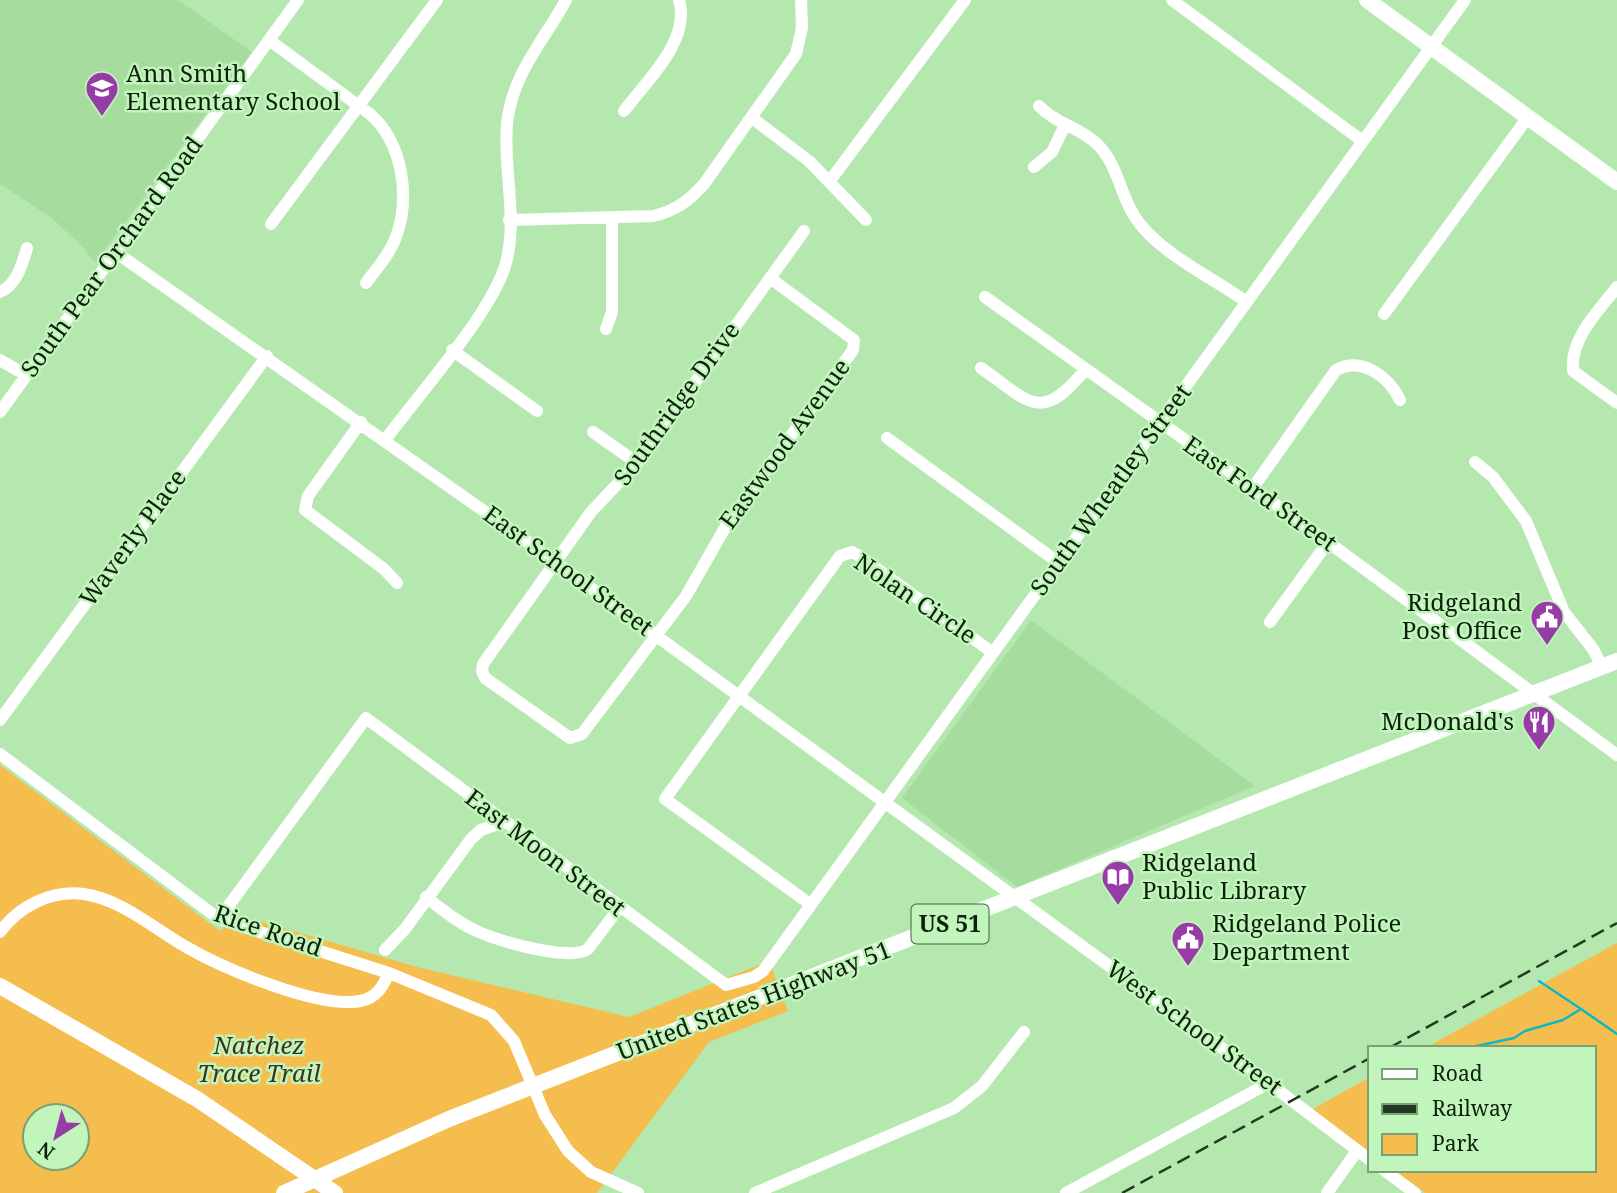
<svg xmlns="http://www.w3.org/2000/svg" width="1617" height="1193" viewBox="0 0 1617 1193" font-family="'Noto Serif',serif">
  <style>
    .built { fill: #a6dc9e }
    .green { fill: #f5bd4d; fill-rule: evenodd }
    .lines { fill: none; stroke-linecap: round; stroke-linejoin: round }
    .stream { stroke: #0db9c3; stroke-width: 2.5 }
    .minor { stroke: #fff; stroke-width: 12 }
    .major { stroke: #fff; stroke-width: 16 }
    .rail { stroke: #233a20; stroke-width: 2.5; stroke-dasharray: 14 7; stroke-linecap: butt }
    .labels { text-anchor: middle; stroke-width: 5; stroke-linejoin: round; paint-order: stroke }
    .shield { fill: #c2f5bb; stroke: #436040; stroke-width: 2 }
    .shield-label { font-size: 23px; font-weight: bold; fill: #0d200b }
    .poi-label { font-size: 24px; fill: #0d200b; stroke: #c2f5bb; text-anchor: start }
    .street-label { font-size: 24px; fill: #0d200b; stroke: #c2f5bb }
    .park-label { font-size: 24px; font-style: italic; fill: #3e331f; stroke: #c2f5bb }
  </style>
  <rect width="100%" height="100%" fill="#b5e8af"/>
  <path class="built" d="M0,0H178L252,52L95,263L84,248L53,219L0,184Z
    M1031,620L1255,786L1017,887L902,798Z"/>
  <path class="green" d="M0,765L220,931L235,914L417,967L629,1017L769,961L788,1011L709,1042L597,1193H0ZM35,1116H77V1158H35Z
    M1617,943V1193H1425L1394,1170H1594V1048H1425Z
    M1370,1077V1153L1311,1110Z"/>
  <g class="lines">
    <path class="stream" d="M1581,1009L1617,1034
      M1467,1048L1514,1038L1525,1031L1563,1020L1581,1009L1539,981"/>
    <path class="minor" d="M1172,0L1361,140
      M269,40L370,114C402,142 411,196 396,237C390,254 377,268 366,283
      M1039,106C1056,124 1080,127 1097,144C1120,166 1120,200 1140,224C1164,255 1213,278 1245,301
      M624,111C647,80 691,41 679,0
      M752,118L809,161L866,220
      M1034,167L1052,152L1065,125
      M829,182L965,0
      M509,220L653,216C675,211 689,201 704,184L796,54L802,28L801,0
      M271,224L437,0
      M114,251L518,535L1241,1062L1370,1160
      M770,278L854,340L853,350L726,526L686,596L582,734L570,738L485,678L482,671L483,664L591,512L637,463L804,231
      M1617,287C1598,312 1570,338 1573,371L1617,403
      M0,292C17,285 22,264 27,248
      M985,297L1328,542L1617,755
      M1384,314L1528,117
      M606,329L612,312V218
      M452,350L537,411
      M0,360L26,375
      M981,368C1031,403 1040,424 1086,369
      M0,412L298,0
      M361,422L308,496L305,510L384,569L397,583
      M593,432L637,463
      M887,438L1059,563
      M386,439C419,394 492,313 506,263C518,218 503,169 507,124C512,74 543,42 566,0
      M1475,462L1493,477L1526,521L1564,612L1593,649L1602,667
      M1252,489L1336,370C1362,356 1389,377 1400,400
      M1270,622L1328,542
      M0,720L267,356
      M0,754L219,919L389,973L491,1015L514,1041L545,1115L568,1151L591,1172L638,1193
      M426,897C442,909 458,923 477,931C497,941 571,962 588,949L619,908
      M810,904L665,799L840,556L852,552L861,557L993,653
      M219,919L366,718L726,985L754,977L763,971L1465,0
      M0,932C19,906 51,890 84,894C121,899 156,930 188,948C225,969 319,1009 360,1001C377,998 383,986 389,973
      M385,950L405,929L471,839L481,830L503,822
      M1384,1170L1415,1193
      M755,1193L954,1108L982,1086L1024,1032
      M1066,1193L1269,1083
      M1327,1193L1357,1151"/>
    <path class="major" d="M1367,0L1617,182
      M0,986L197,1099L335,1193
      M284,1193L449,1119L1617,661"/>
    <path class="rail" d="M1389,1048L1617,923
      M1122,1193L1370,1058"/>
  </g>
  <defs>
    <symbol id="school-pin" viewBox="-11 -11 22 30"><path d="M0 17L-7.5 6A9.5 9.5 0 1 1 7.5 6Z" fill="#973ca7" stroke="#c2f5bb"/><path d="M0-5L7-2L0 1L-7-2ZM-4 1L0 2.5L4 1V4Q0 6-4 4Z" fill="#fff"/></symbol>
    <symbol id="civic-pin" viewBox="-11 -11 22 30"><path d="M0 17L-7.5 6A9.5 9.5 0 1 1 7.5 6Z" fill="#973ca7" stroke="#c2f5bb"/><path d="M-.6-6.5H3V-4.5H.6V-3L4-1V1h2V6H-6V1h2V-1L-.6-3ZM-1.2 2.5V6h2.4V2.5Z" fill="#fff"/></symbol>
    <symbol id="restaurant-pin" viewBox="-11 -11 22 30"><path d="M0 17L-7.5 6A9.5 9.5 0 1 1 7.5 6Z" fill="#973ca7" stroke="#c2f5bb"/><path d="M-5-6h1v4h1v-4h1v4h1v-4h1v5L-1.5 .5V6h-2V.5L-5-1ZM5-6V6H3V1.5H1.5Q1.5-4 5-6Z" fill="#fff"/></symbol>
    <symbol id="library-pin" viewBox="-11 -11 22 30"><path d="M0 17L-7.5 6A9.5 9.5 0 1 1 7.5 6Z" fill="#973ca7" stroke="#c2f5bb"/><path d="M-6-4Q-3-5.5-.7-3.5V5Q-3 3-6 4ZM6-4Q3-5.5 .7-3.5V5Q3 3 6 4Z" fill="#fff"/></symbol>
  </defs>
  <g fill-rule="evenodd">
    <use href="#school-pin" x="83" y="69" width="38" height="52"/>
    <use href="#civic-pin" x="1528" y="598" width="38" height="52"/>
    <use href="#restaurant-pin" x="1520" y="703" width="38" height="52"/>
    <use href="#library-pin" x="1099" y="858" width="38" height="52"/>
    <use href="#civic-pin" x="1169" y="919" width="38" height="52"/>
  </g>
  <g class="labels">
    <rect class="shield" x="911.5" y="904.5" width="77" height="39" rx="5"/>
    <g class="shield-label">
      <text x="950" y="932">US 51</text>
    </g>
    <g class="poi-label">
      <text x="126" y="82">Ann Smith<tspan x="126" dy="28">Elementary School</tspan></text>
      <text x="1522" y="611" text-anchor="end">Ridgeland<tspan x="1522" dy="28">Post Office</tspan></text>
      <text x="1514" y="730" text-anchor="end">McDonald's</text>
      <text x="1142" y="871">Ridgeland<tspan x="1142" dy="28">Public Library</tspan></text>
      <text x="1212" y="932">Ridgeland Police<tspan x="1212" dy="28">Department</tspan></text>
    </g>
    <g class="street-label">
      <text transform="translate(112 257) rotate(-54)" y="8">South Pear Orchard Road</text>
      <text transform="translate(677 404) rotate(-54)" y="8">Southridge Drive</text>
      <text transform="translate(785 444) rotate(-54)" y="8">Eastwood Avenue</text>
      <text transform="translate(1111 490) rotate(-54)" y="8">South Wheatley Street</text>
      <text transform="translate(1260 494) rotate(35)" y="8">East Ford Street</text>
      <text transform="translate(133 538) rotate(-54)" y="8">Waverly Place</text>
      <text transform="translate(568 571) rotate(36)" y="8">East School Street</text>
      <text transform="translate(915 599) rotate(34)" y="8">Nolan Circle</text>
      <text transform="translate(545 853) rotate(37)" y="8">East Moon Street</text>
      <text transform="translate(268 931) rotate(19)" y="8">Rice Road</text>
      <text transform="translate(754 1001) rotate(-21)" y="8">United States Highway 51</text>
      <text transform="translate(1194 1028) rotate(36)" y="8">West School Street</text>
    </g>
    <g class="park-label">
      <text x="259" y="1054">Natchez<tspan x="259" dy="28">Trace Trail</tspan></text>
    </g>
  </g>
  <rect x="1368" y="1046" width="228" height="126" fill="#c2f5bb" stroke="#7aa075" stroke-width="2"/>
  <rect x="1382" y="1069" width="35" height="10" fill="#ffffff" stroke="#7aa075" stroke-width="2"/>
  <text x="1432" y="1081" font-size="21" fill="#0d200b">Road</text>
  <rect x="1382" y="1104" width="35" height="10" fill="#233a20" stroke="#7aa075" stroke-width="2"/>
  <text x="1432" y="1116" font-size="21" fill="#0d200b">Railway</text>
  <rect x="1382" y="1134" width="35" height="21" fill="#f5bd4d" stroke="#7aa075" stroke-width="2"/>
  <text x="1432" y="1151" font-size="21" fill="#0d200b">Park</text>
  <g transform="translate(56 1137) rotate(216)"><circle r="33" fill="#c2f5bb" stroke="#7aa075" stroke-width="2"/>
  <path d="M0-5L12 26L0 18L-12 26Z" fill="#973ca7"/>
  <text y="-10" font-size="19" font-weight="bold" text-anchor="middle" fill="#0d200b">N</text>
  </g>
</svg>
